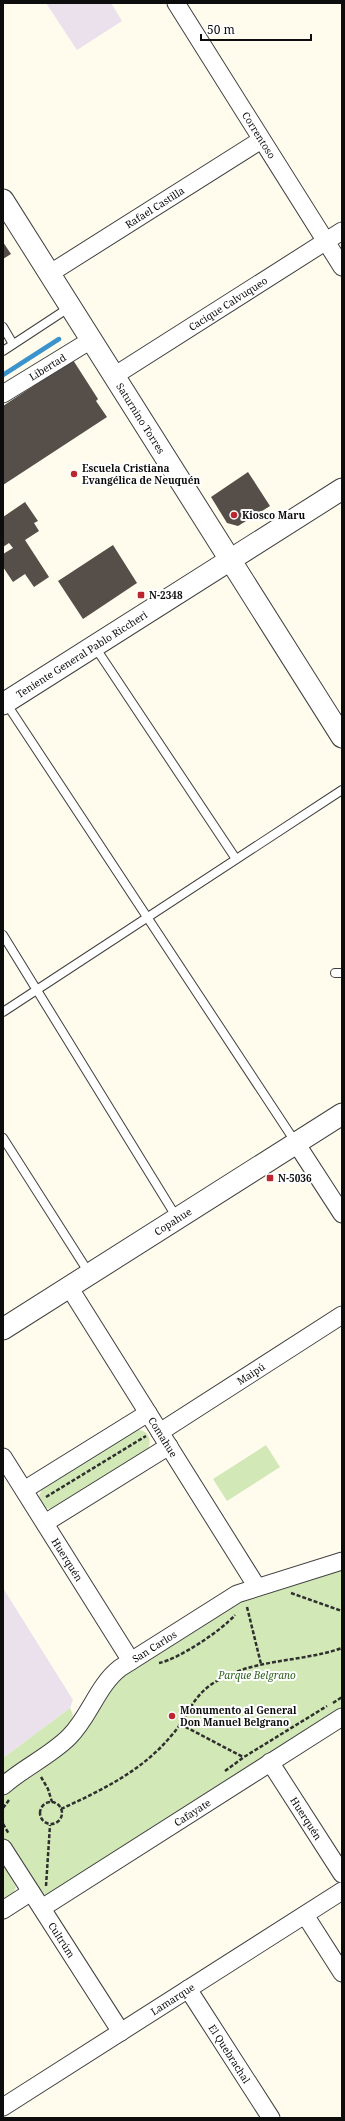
<svg xmlns="http://www.w3.org/2000/svg" width="345" height="2121" viewBox="0 0 345 2121" font-family="'Noto Serif',serif">
  <style>
    .industrial { fill: #ebe1ec }
    .green { fill: #d2e9b7 }
    .lines { fill: none; stroke-linecap: round; stroke-linejoin: round }
    .stream { stroke: #3a93cc; stroke-width: 4.5 }
    .building { fill: #564e49 }
    .service-casing { stroke: #404040; stroke-width: 10 }
    .minor-casing { stroke: #404040; stroke-width: 19 }
    .tertiary-casing { stroke: #404040; stroke-width: 23 }
    .path { stroke: #2f2f2f; stroke-width: 2.5; stroke-dasharray: 4 2; stroke-linecap: butt }
    .service { stroke: #fff; stroke-width: 8 }
    .minor { stroke: #fff; stroke-width: 17 }
    .tertiary { stroke: #fff; stroke-width: 21 }
    .poi-dot { fill: #bc262f; stroke: #fff; stroke-width: 1.5 }
    .labels { text-anchor: middle; stroke-width: 4; stroke-linejoin: round; paint-order: stroke }
    .street-label { font-size: 10px; fill: #0d0d0d; stroke: #fff }
    .poi-label { font-size: 10px; font-weight: bold; fill: #0d0d0d; stroke: #fff; text-anchor: start }
    .park-label { font-size: 10px; font-style: italic; fill: #2d641e; stroke: #fff }
  </style>
  <rect width="100%" height="100%" fill="#fffbed"/>
  <path class="industrial" d="M46,3H111L122,21L77,50Z
    M3,1588L73,1700L70,1708L3,1758Z"/>
  <path class="green" d="M134,1430C147,1428 154,1439 147,1450L52,1509L44,1508L38,1498L43,1487Z
    M266,1445L280,1467L227,1501L213,1479Z
    M342,1568V1709L52,1893L43,1895L38,1891L3,1837V1795L6,1791L110,1685L231,1604Z
    M70,1708C72,1712 74,1716 72,1720C67,1735 17,1767 3,1778V1758Z
    M3,1863L16,1887L13,1894L3,1901Z"/>
  <g class="lines">
    <path class="stream" d="M3,375L59,339"/>
  </g>
  <path class="building" d="M3,242L11,254L3,259Z
    M73,360L98,399L96,401L107,417L3,485V406Z
    M248,472L270,506L238,526L227,523L211,497Z
    M25,502L38,521L34,523L39,531L25,540L49,577L34,587L25,574L13,582L3,567V554L13,548L9,543L3,547V517Z
    M113,545L137,583L83,619L58,581Z"/>
  <g class="lines">
    <defs>
      <path id="service" d="M3,327L13,344
        M3,351L70,307
        M95,647L236,859
        M6,703L296,1143
        M3,935L177,1218
        M335,973H342
        M3,1012L342,790
        M3,1138L89,1273"/>
      <g id="minor">
        <path id="s1" d="M176,3L342,267"/>
        <path id="s2" d="M49,274L261,140"/>
        <path id="s3" d="M114,376L342,231"/>
        <path id="s4" d="M3,394L91,340"/>
        <path d="M296,1143L342,1214"/>
        <path id="s5" d="M69,1287L257,1587"/>
        <path id="s6" d="M160,1432L342,1315"/>
        <path id="s7" d="M3,1457L131,1661"/>
        <path d="M24,1490L148,1413"/>
        <path d="M45,1523L169,1446"/>
        <path id="s8" d="M270,1762L342,1874"/>
        <path id="s9" d="M3,1786C23,1768 50,1756 69,1737C90,1716 97,1686 120,1668L237,1594L342,1561"/>
        <path id="s10" d="M3,1848L121,2032"/>
        <path id="s11" d="M42,1908L342,1717"/>
        <path d="M3,1910L31,1892"/>
        <path d="M305,1915L342,1973"/>
        <path id="s12" d="M188,1989L271,2118"/>
        <path id="s13" d="M3,2107L342,1891"/>
      </g>
      <g id="tertiary">
        <path id="s14" d="M3,200L342,737"/>
        <path id="s15" d="M3,704L342,489"/>
        <path id="s16" d="M3,1329L342,1114"/>
      </g>
    </defs>
    <use href="#service" class="service-casing"/>
    <use href="#minor" class="minor-casing"/>
    <use href="#tertiary" class="tertiary-casing"/>
    <path class="path" d="M46,1497L146,1436
      M291,1593L342,1611
      M247,1607L261,1664
      M159,1663C179,1659 222,1630 235,1615
      M333,1703L342,1697
      M180,1724L243,1757
      M225,1771L244,1757L327,1706
      M41,1777L48,1789L52,1802
      M40 1813a11 11 0 1 1 22 0a11 11 0 1 1-22 0Z
      M3,1808L9,1800
      M61,1809C102,1790 142,1771 171,1736C187,1719 191,1698 212,1684C251,1658 299,1663 342,1648
      M3,1824L9,1834
      M46,1886L50,1825"/>
    <use href="#service" class="service"/>
    <use href="#minor" class="minor"/>
    <use href="#tertiary" class="tertiary"/>
  </g>
  <g class="poi-dot">
    <circle cx="74" cy="474" r="4"/>
    <circle cx="234" cy="515" r="4"/>
    <rect x="137" y="591" width="8" height="8" rx="2"/>
    <rect x="266" y="1174" width="8" height="8" rx="2"/>
    <circle cx="172" cy="1716" r="4"/>
  </g>
  <g class="labels">
    <g class="street-label">
      <text dy="4" stroke="none"><textPath href="#s1" startOffset="156">Correntoso</textPath></text>
      <text dy="4" stroke="none"><textPath href="#s2" startOffset="125">Rafael Castilla</textPath></text>
      <text dy="4" stroke="none"><textPath href="#s3" startOffset="135">Cacique Calvuqueo</textPath></text>
      <text dy="4" stroke="none"><textPath href="#s4" startOffset="52">Libertad</textPath></text>
      <text dy="4" stroke="none"><textPath href="#s14" startOffset="258">Saturnino Torres</textPath></text>
      <text dy="4" stroke="none"><textPath href="#s15" startOffset="93">Teniente General Pablo Riccheri</textPath></text>
      <text dy="4" stroke="none"><textPath href="#s16" startOffset="201">Copahue</textPath></text>
      <text dy="4" stroke="none"><textPath href="#s6" startOffset="108">Maipú</textPath></text>
      <text dy="4" stroke="none"><textPath href="#s5" startOffset="177">Comahue</textPath></text>
      <text dy="4" stroke="none"><textPath href="#s7" startOffset="121">Huerquén</textPath></text>
      <text dy="4" stroke="none"><textPath href="#s9" startOffset="209">San Carlos</textPath></text>
      <text dy="4" stroke="none"><textPath href="#s11" startOffset="178">Cafayate</textPath></text>
      <text dy="4" stroke="none"><textPath href="#s8" startOffset="67">Huerquén</textPath></text>
      <text dy="4" stroke="none"><textPath href="#s10" startOffset="109">Cultrúm</textPath></text>
      <text dy="4" stroke="none"><textPath href="#s13" startOffset="201">Lamarque</textPath></text>
      <text dy="4" stroke="none"><textPath href="#s12" startOffset="77">El Quebrachal</textPath></text>
    </g>
    <g class="poi-label">
      <text x="82" y="472">Escuela Cristiana<tspan x="82" dy="12">Evangélica de Neuquén</tspan></text>
      <text x="242" y="519">Kiosco Maru</text>
      <text x="149" y="599">N-2348</text>
      <text x="278" y="1182">N-5036</text>
      <text x="180" y="1714">Monumento al General<tspan x="180" dy="12">Don Manuel Belgrano</tspan></text>
    </g>
    <g class="park-label">
      <text x="257" y="1679">Parque Belgrano</text>
    </g>
  </g>
  <rect width="345" height="2121" fill="none" stroke="#0d0d0d" stroke-width="8"/>
  <path d="M201 34v6h110v-6" fill="none" stroke="#0d0d0d" stroke-width="2"/>
  <text x="207" y="34" font-size="12" fill="#0d0d0d" stroke="#ffffff" stroke-width="3" paint-order="stroke">50 m</text>
</svg>
